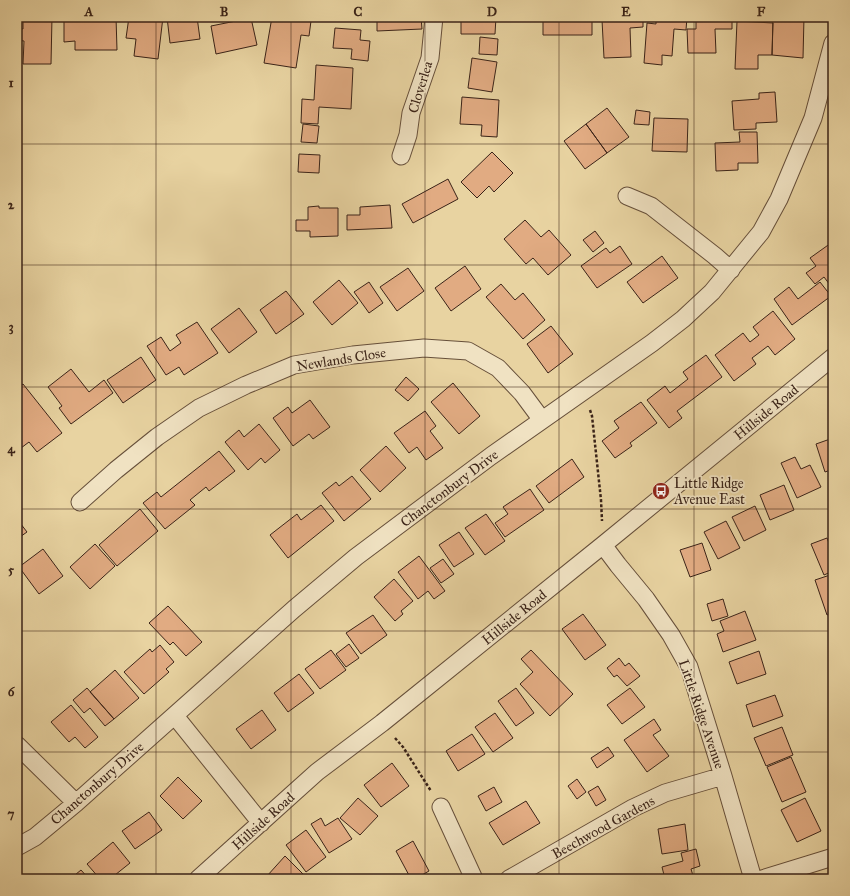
<svg xmlns="http://www.w3.org/2000/svg" width="850" height="896" viewBox="0 0 850 896" font-family="'IM FELL Great Primer',serif">
  <style>
    .building { fill: #e1ab82; stroke: #3a2318 }
    .lines { fill: none; stroke-linecap: round; stroke-linejoin: round }
    .minor-casing { stroke: #664f3a; stroke-width: 19 }
    .path { stroke: #3a2318; stroke-width: 2.5; stroke-dasharray: 3 2; stroke-linecap: butt }
    .minor { stroke: #f0e2c2; stroke-width: 17 }
    .grid { fill: none; stroke: #3a2318; stroke-width: 1; stroke-opacity: 0.55 }
    .labels { text-anchor: middle; stroke-width: 3.5; stroke-linejoin: round; paint-order: stroke }
    .street-label { font-size: 14px; fill: #3a2318; stroke: #f0e2c2 }
    .poi-label { font-size: 14px; fill: #3a2318; stroke: #f0e2c2; text-anchor: start }
    .neatline { fill: none; stroke: #3a2318; stroke-width: 1.5 }
    .grid-label { font-size: 13px; text-anchor: middle; font-weight: bold; fill: #3a2318 }
  </style>
  <rect width="100%" height="100%" fill="#e8d3a1"/>
  <filter id="stains"><feTurbulence type="fractalNoise" baseFrequency=".005" numOctaves="4"/><feColorMatrix values="0 0 0 0 .2 0 0 0 0 .09 0 0 0 0 .02 0 0 0 .5 -.17"/></filter>
  <radialGradient id="worn" r=".72"><stop offset=".6" stop-color="#630" stop-opacity="0"/><stop offset="1" stop-color="#630" stop-opacity=".3"/></radialGradient>
  <path class="building" d="M23,17H52L51,64H23L24,41L17,40V28L23,29Z
    M64,17H116L117,50H75V41L64,42Z
    M129,17H163L158,59L134,56L136,39L126,38Z
    M167,17H197L200,39L170,43Z
    M272,17H285L311,21L309,36L301,35L296,68L264,63Z
    M377,17H421L422,29L377,31Z
    M461,17H496L495,34H461Z
    M543,17H592V35H543Z
    M612,17H643V27L630,28L631,57L604,58L602,20L613,19Z
    M656,17H687L686,30L674,29L672,56L662,55V65L644,63L647,23L656,24Z
    M696,17H732V29H715L716,53H688L687,29H696Z
    M773,17H804L803,58L772,55Z
    M251,18L257,45L216,54L211,26Z
    M737,21L773,23L772,55H758V69H735Z
    M335,28L361,30L360,40L370,41L368,61L351,59L352,49L333,48Z
    M480,37L498,39L497,55L479,54Z
    M472,58L497,62L492,92L468,88Z
    M316,65L353,68L351,109L319,107L318,124L301,123L302,99L314,100Z
    M775,92L777,122L756,123V129L734,130L732,101L759,99V93Z
    M462,97L499,100L497,137L481,136L482,125L460,124Z
    M607,108L629,137L607,153L586,124Z
    M636,110L650,112L649,125L634,124Z
    M654,118L688,119L687,152L652,151Z
    M303,124L319,126L317,143L301,142Z
    M586,124L607,153L585,169L564,141Z
    M739,132H757L758,163H738V170L716,171L715,143L740,142Z
    M492,152L513,173L494,192L489,186L477,198L461,182Z
    M299,154L320,155L319,173L298,172Z
    M448,179L458,199L413,223L402,204Z
    M390,205L392,228L347,230V215H360V207Z
    M319,206V208H338V236L310,237V231H296V220H308V207Z
    M525,220L541,237L549,230L571,255L548,275L533,258L526,264L504,239Z
    M595,231L604,243L593,252L583,240Z
    M831,243L833,246V289L824,277L815,284L806,273L816,266L810,258Z
    M620,246L632,264L597,288L581,266L606,248L610,253Z
    M662,256L678,278L643,303L627,282Z
    M465,266L481,289L451,311L435,288Z
    M408,268L424,291L397,311L380,287Z
    M339,280L358,303L332,325L313,302Z
    M369,282L383,303L369,313L354,292Z
    M820,282L831,296L792,325L774,299L789,287L798,299Z
    M501,284L515,300L523,293L545,320L523,339L486,297Z
    M286,291L304,314L276,334L260,310Z
    M239,308L257,332L229,353L211,329Z
    M773,311L795,339L775,355L768,346L752,358L756,364L734,381L715,355L743,333L750,342L759,335L753,327Z
    M197,322L218,353L184,375L179,367L166,375L147,346L161,337L170,351L181,343L176,335Z
    M551,326L573,354L548,373L527,344Z
    M706,355L722,377L677,411L682,418L669,428L647,400L665,386L670,393L688,379L683,372Z
    M141,357L156,380L123,403L107,380Z
    M71,369L89,392L104,380L113,393L71,424L59,408L62,406L48,387Z
    M406,377L419,389L408,401L395,390Z
    M453,383L480,416L459,434L431,402Z
    M23,384L62,433L37,452L29,442L17,451V388Z
    M310,400L330,427L313,439L309,434L293,446L273,418L288,407L292,413Z
    M641,402L657,423L630,443L632,446L615,458L602,441L619,428L614,421Z
    M425,411L436,426L430,431L443,448L426,460L417,447L409,453L394,433Z
    M259,424L280,450L265,463L261,458L248,470L225,442L239,430L244,437Z
    M833,438V469L825,472L816,444Z
    M386,446L406,468L380,492L360,470Z
    M219,451L235,471L209,491L206,487L190,500L195,505L165,529L143,503L157,492L161,497Z
    M795,457L801,469L810,465L821,487L797,498L781,463Z
    M572,459L584,477L549,503L536,486Z
    M352,476L371,499L344,521L322,493L336,482L339,486Z
    M784,485L794,510L770,520L760,495Z
    M530,489L544,510L505,537L495,523L508,514L503,507Z
    M321,505L334,521L288,558L270,535L297,514L301,520Z
    M755,506L766,530L744,541L732,517Z
    M140,509L158,531L117,566L99,545Z
    M486,514L505,541L485,555L465,528Z
    M17,519L27,532L17,539Z
    M726,521L740,548L718,559L704,532Z
    M459,532L474,554L454,567L439,545Z
    M827,538L833,553V571L824,575L811,544Z
    M702,543L711,570L690,577L680,550Z
    M95,544L115,566L90,589L70,567Z
    M43,549L63,576L39,594L19,567Z
    M419,556L445,591L434,599L428,591L418,599L398,572Z
    M443,559L454,574L441,583L430,568Z
    M833,574V613L827,615L815,580Z
    M394,579L413,601L401,611L403,614L395,621L374,597Z
    M723,599L728,616L712,621L707,604Z
    M168,606L202,642L186,656L173,642L170,645L149,623Z
    M745,611L756,640L723,652L717,634L724,631L720,621Z
    M583,614L606,645L585,660L562,629Z
    M373,615L387,635L361,654L346,633Z
    M349,644L359,658L346,667L336,654Z
    M160,645L174,662L166,669L169,672L144,694L124,672L150,649L152,652Z
    M331,650L346,670L320,689L305,669Z
    M531,650L573,694L550,716L520,684L533,672L521,659Z
    M759,651L766,674L737,684L729,662Z
    M619,658L625,666L629,663L640,676L627,686L617,675L614,677L607,668Z
    M115,670L139,698L114,719L90,692Z
    M299,674L314,693L288,712L274,693Z
    M87,688L114,719L105,726L90,708L84,713L73,700Z
    M516,688L534,713L516,726L498,701Z
    M630,688L645,707L622,724L607,705Z
    M775,695L783,716L753,727L746,705Z
    M71,705L98,737L85,748L75,737L69,742L51,722Z
    M262,710L276,730L251,749L236,729Z
    M495,713L513,738L493,752L475,727Z
    M654,719L661,730L653,735L669,756L647,772L624,740Z
    M782,727L793,755L766,766L754,738Z
    M472,734L485,754L458,771L446,751Z
    M608,747L614,756L597,768L591,758Z
    M791,757L806,792L782,802L767,767Z
    M392,763L409,786L381,807L364,785Z
    M178,777L202,801L183,819L160,796Z
    M577,779L586,792L577,799L568,786Z
    M598,786L606,800L596,806L588,792Z
    M494,787L502,802L486,811L478,796Z
    M358,798L378,816L360,835L340,818Z
    M805,798L821,831L797,842L781,810Z
    M526,801L540,823L503,845L489,823Z
    M149,812L162,830L135,849L122,831Z
    M321,818L325,826L338,818L352,839L329,853L311,824Z
    M685,824L688,850L662,854L658,829Z
    M306,830L326,857L306,872L286,845Z
    M413,841L429,871L415,879H411L396,851Z
    M113,842L130,863L110,879H100L87,864Z
    M696,849L700,866L691,869L694,879H665L662,867L683,861L681,853Z
    M285,856L304,875L301,879H270L267,876Z
    M81,870L89,879H70Z"/>
  <g class="lines">
    <defs>
      <path id="minor" d="M401,156L408,135L411,113L430,58L434,17
        M627,196L651,206L715,256L731,270
        M80,502L116,470L157,437L199,408L246,385L294,365L353,355L424,348L468,351L498,368L522,393L542,420
        M603,545L618,565L646,599L671,635L689,667L723,776L753,879
        M175,716L261,823
        M17,745L76,803
        M441,807L474,879
        M17,847L35,837L76,803L294,609L356,557L491,456L652,343L683,319L712,292L761,232L779,199L813,118L833,43
        M198,879L317,772L382,723L603,545L833,357
        M509,879L633,808L665,793L723,776
        M762,879L833,857"/>
    </defs>
    <use href="#minor" class="minor-casing"/>
    <path class="path" d="M590,410L592,416L601,500L602,521
      M395,738L403,747L431,791"/>
    <use href="#minor" class="minor"/>
  </g>
  <path class="grid" d="M156,17V879M291,17V879M425,17V879M559,17V879M694,17V879M17,144H833M17,265H833M17,387H833M17,509H833M17,631H833M17,752H833"/>
  <defs>
    <symbol id="bus-disc" viewBox="-11 -11 22 22"><circle r="9.5" fill="#8f2418" stroke="#f0e2c2"/><path d="M-5-6H5V4H4V6H2V4H-2V6H-4V4H-5ZM-3.5-4V0h7V-4ZM-3.5 1.2v1.5H-2V1.2ZM2 1.2v1.5H3.5V1.2Z" fill="#fff"/></symbol>
  </defs>
  <g fill-rule="evenodd">
    <use href="#bus-disc" x="651" y="481" width="20" height="20"/>
  </g>
  <g class="labels">
    <g class="street-label">
      <text transform="translate(420 87) rotate(-73)" y="5">Cloverlea</text>
      <text transform="translate(341 359) rotate(-9)" y="5">Newlands Close</text>
      <text transform="translate(766 412) rotate(-39)" y="5">Hillside Road</text>
      <text transform="translate(449 488) rotate(-37)" y="5">Chanctonbury Drive</text>
      <text transform="translate(514 617) rotate(-39)" y="5">Hillside Road</text>
      <text transform="translate(702 714) rotate(71)" y="5">Little Ridge Avenue</text>
      <text transform="translate(97 783) rotate(-41)" y="5">Chanctonbury Drive</text>
      <text transform="translate(263 821) rotate(-42)" y="5">Hillside Road</text>
      <text transform="translate(603 827) rotate(-29)" y="5">Beechwood Gardens</text>
    </g>
    <g class="poi-label">
      <text x="674" y="488">Little Ridge<tspan x="674" dy="16">Avenue East</tspan></text>
    </g>
  </g>
  <rect width="850" height="896" fill="none" stroke="#e8d3a1" stroke-width="44"/>
  <rect x="22" y="22" width="806" height="852" class="neatline"/>
  <g class="grid-label">
    <text x="89" y="16">A</text>
    <text x="224" y="16">B</text>
    <text x="358" y="16">C</text>
    <text x="492" y="16">D</text>
    <text x="626" y="16">E</text>
    <text x="761" y="16">F</text>
    <text x="11" y="87">1</text>
    <text x="11" y="209">2</text>
    <text x="11" y="331">3</text>
    <text x="11" y="453">4</text>
    <text x="11" y="574">5</text>
    <text x="11" y="696">6</text>
    <text x="11" y="818">7</text>
  </g>
  <rect width="100%" height="100%" filter="url(#stains)"/>
  <rect width="100%" height="100%" fill="url(#worn)"/>
</svg>
